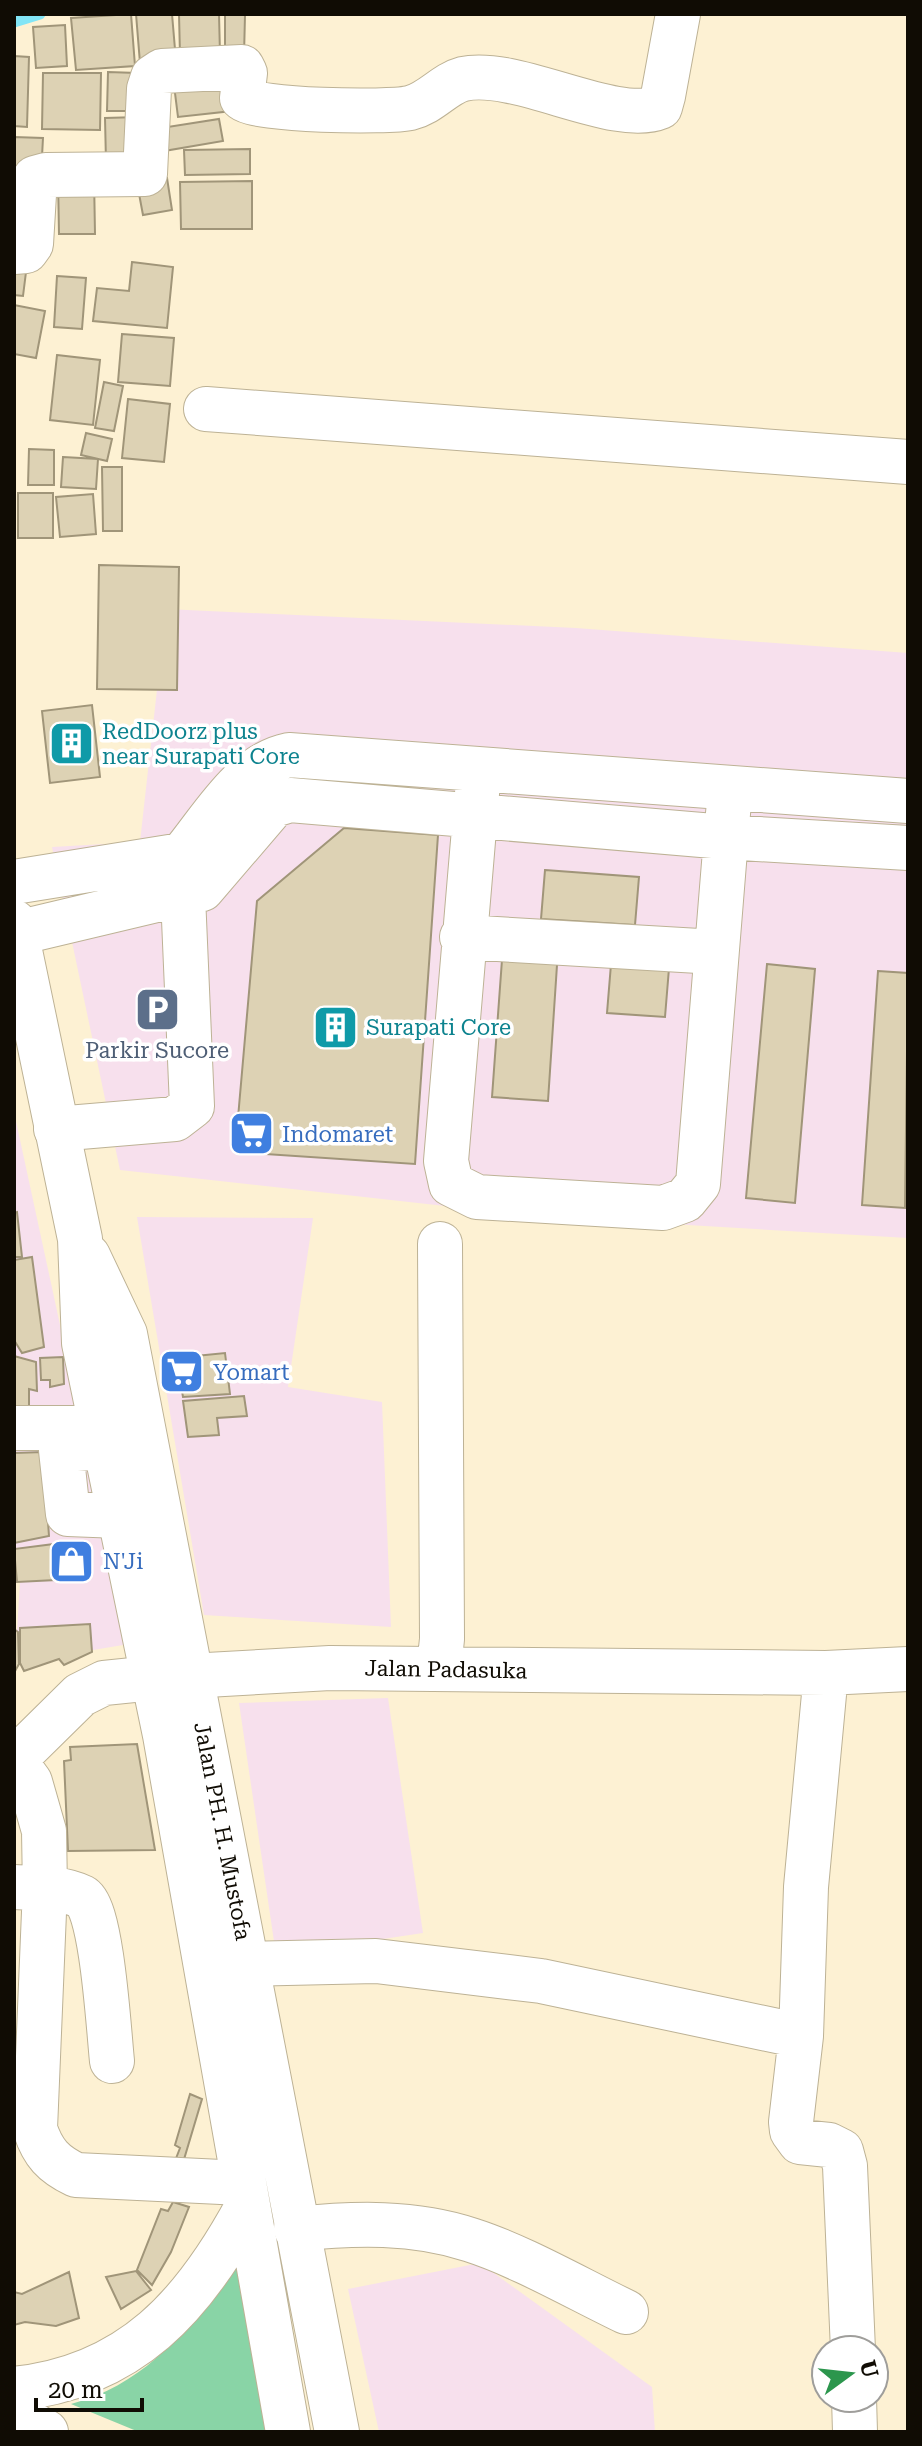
<svg xmlns="http://www.w3.org/2000/svg" width="922" height="2446" viewBox="0 0 922 2446" font-family="'Roboto Serif',serif">
  <style>
    .commercial { fill: #f7e0ed }
    .green { fill: #89d4a6 }
    .lines { fill: none; stroke-linecap: round; stroke-linejoin: round }
    .stream { stroke: #82e5f6; stroke-width: 11 }
    .building { fill: #ddd2b4; stroke: #a09579; stroke-width: 2 }
    .minor-casing { stroke: #bdb295; stroke-width: 46 }
    .major-casing { stroke: #bdb295; stroke-width: 46 }
    .highway-casing { stroke: #bdb295; stroke-width: 46 }
    .minor { stroke: #fff; stroke-width: 44 }
    .major { stroke: #fff; stroke-width: 44 }
    .highway { stroke: #fff; stroke-width: 44 }
    .labels { text-anchor: middle; stroke-width: 7; stroke-linejoin: round; paint-order: stroke }
    .culture-label { font-size: 22px; fill: #0d838f; stroke: #fff; text-anchor: start }
    .service-label { font-size: 22px; fill: #4e5e75; stroke: #fff }
    .shop-label { font-size: 22px; fill: #366cbe; stroke: #fff; text-anchor: start }
    .street-label { font-size: 22px; fill: #100c04; stroke: #fff }
  </style>
  <rect width="100%" height="100%" fill="#fdf1d3"/>
  <path class="commercial" d="M166,609L576,628L908,653V1238L535,1216L120,1170L52,847L140,842Z
    M14,1112L129,1644L15,1663L22,1550H14Z
    M137,1217L313,1218L288,1387L382,1402L391,1627L204,1615Z
    M388,1698L423,1933L276,1955L239,1703Z
    M480,2263L652,2387L655,2432H379L348,2289Z"/>
  <path class="green" d="M238,2255L267,2432H139L71,2404C152,2382 194,2323 238,2255Z"/>
  <g class="lines">
    <path class="stream" d="M14,22L40,14"/>
  </g>
  <path class="building" d="M131,14L135,66L76,70L71,18Z
    M136,14H172L176,61L140,63Z
    M179,14H219L220,54L180,55Z
    M225,14L245,15L244,56L225,55Z
    M65,25L67,66L36,68L33,27Z
    M14,56L29,57L27,127L14,126Z
    M108,72L137,73L136,111H107Z
    M43,73H101L100,130L42,129Z
    M236,77L241,110L178,117L174,85Z
    M139,117L140,161L106,162L105,118Z
    M219,119L223,141L164,151L161,128Z
    M14,137L43,138L41,175L14,173Z
    M250,149V174L185,175L184,150Z
    M94,177L95,234H59L58,178Z
    M167,178L172,210L143,215L137,183Z
    M252,181V229H181L180,182Z
    M14,262L27,264L23,296L14,295Z
    M132,262L173,267L167,328L93,321L97,288L129,291Z
    M57,276L86,278L82,329L54,327Z
    M14,305L45,311L36,358L14,354Z
    M122,334L174,338L170,386L118,382Z
    M57,355L100,360L93,425L50,420Z
    M104,382L123,386L114,431L95,428Z
    M128,399L170,404L164,462L122,458Z
    M86,433L112,439L107,461L81,455Z
    M29,449L54,450V485H28Z
    M63,457L98,459L96,489L61,487Z
    M102,467H122V531H103Z
    M18,493H53V538H18Z
    M93,494L96,534L60,537L56,497Z
    M99,565L179,567L177,690L97,689Z
    M92,705L100,777L50,783L42,711Z
    M344,828L438,835L415,1164L235,1152L257,901Z
    M545,870L639,877L635,925L541,919Z
    M503,946L558,950L548,1101L492,1097Z
    M612,952L670,956L665,1017L607,1013Z
    M767,964L815,969L795,1203L746,1198Z
    M878,971L908,973L905,1208L862,1205Z
    M17,1212L22,1257H14V1213Z
    M32,1257L44,1347L22,1353L14,1340V1260Z
    M225,1353L230,1394L183,1397L176,1358Z
    M14,1356L36,1362L37,1391L29,1389V1413L14,1414Z
    M63,1357L64,1384L50,1387V1380H41L40,1358Z
    M244,1396L247,1416L217,1418L219,1435L188,1437L183,1401Z
    M43,1452L49,1536L14,1543V1453Z
    M62,1543L56,1580L17,1582L14,1549Z
    M90,1624L92,1652L64,1665L59,1659L24,1671L20,1663V1628Z
    M14,1629L18,1632L19,1664L14,1673Z
    M137,1744L155,1850L68,1851L64,1761L71,1760L70,1747Z
    M190,2094L202,2099L179,2176L170,2174L180,2148L175,2145Z
    M173,2202L189,2207L171,2252L152,2285L137,2270L161,2209L168,2211Z
    M136,2271L151,2290L121,2309L106,2277Z
    M69,2272L79,2318L56,2326L25,2322L14,2325V2292L22,2294Z"/>
  <g class="lines">
    <defs>
      <path id="minor" d="M14,252L26,251L31,244L35,178L46,175L145,174L149,89L153,77L162,71L242,67L245,73L242,98C254,111 388,113 410,108C431,103 444,84 463,79C516,67 615,126 660,107L663,96L678,14
        M206,409L908,462
        M479,770L446,1161L451,1184L477,1197L663,1208L685,1200L698,1184L730,789
        M14,882L182,855C212,819 241,765 289,755L908,801
        M17,933L202,889L274,805L290,800L725,837L908,848
        M462,937L716,952
        M56,1129L175,1119L192,1106L183,896L177,868
        M14,1428H100
        M107,1447L61,1450L68,1514L120,1516
        M439,1668L442,1639L440,1244
        M826,1673L806,1887L801,2036L791,2122L792,2131L800,2142L829,2145L841,2151L845,2166L853,2350
        M14,1887C35,1888 62,1887 82,1897C102,1907 109,2034 112,2061
        M248,1964L376,1961L541,1981L801,2036
        M242,2183L76,2175C53,2164 43,2153 35,2129L45,1888L44,1831L30,1782L14,1760L80,1695L104,1683L153,1678L330,1668L826,1673L908,1669
        M296,2229C354,2223 414,2221 471,2240C521,2256 578,2289 626,2312
        M854,2398L855,2432"/>
      <path id="major" d="M14,2414L46,2432"/>
      <path id="highway" d="M14,922L80,1239L84,1343L165,1735L288,2432
        M88,1256L125,1334L337,2432
        M14,2389C131,2377 194,2305 247,2207"/>
    </defs>
    <use href="#minor" class="minor-casing"/>
    <use href="#major" class="major-casing"/>
    <use href="#highway" class="highway-casing"/>
    <use href="#minor" class="minor"/>
    <use href="#major" class="major"/>
    <use href="#highway" class="highway"/>
  </g>
  <defs>
    <symbol id="building-square" viewBox="-11 -11 22 22"><rect x="-9" y="-9" width="18" height="18" rx="4" fill="#0f9aa8" stroke="#fff"/><path d="M-4-6H4V6H1V3H-1V6H-4ZM-2.5-4.3h1.7v1.8h-1.7ZM.8-4.3h1.7v1.8H.8ZM-2.5-1h1.7V.8h-1.7ZM.8-1h1.7V.8H.8Z" fill="#fff"/></symbol>
    <symbol id="parking-square" viewBox="-11 -11 22 22"><rect x="-9" y="-9" width="18" height="18" rx="4" fill="#5c6f8a" stroke="#fff"/><path d="M-3.5-5.5H1a3.5 3.5 0 0 1 0 7H-1V5.5H-3.5ZM-1-3.4V-.6H.8a1.4 1.4 0 0 0 0-2.8Z" fill="#fff"/></symbol>
    <symbol id="supermarket-square" viewBox="-11 -11 22 22"><rect x="-9" y="-9" width="18" height="18" rx="4" fill="#3f7fe0" stroke="#fff"/><path d="M-6-5.5h2.5l.6 2H6L4.5 2H-2.5L-4.4-4H-6ZM-1.5 3.2a1.3 1.3 0 1 0 .1 0ZM3 3.2a1.3 1.3 0 1 0 .1 0Z" fill="#fff"/></symbol>
    <symbol id="shop-square" viewBox="-11 -11 22 22"><rect x="-9" y="-9" width="18" height="18" rx="4" fill="#3f7fe0" stroke="#fff"/><path d="M-5-2.5h2.3a2.7 3.5 0 0 1 5.4 0H5L5.5 6h-11ZM-1.5-2.5h3a1.5 2.3 0 0 0-3 0Z" fill="#fff"/></symbol>
  </defs>
  <g fill-rule="evenodd">
    <use href="#building-square" x="46" y="718" width="51" height="51"/>
    <use href="#parking-square" x="132" y="984" width="51" height="51"/>
    <use href="#building-square" x="310" y="1002" width="51" height="51"/>
    <use href="#supermarket-square" x="226" y="1108" width="51" height="51"/>
    <use href="#supermarket-square" x="156" y="1346" width="51" height="51"/>
    <use href="#shop-square" x="46" y="1536" width="51" height="51"/>
  </g>
  <g class="labels">
    <g class="culture-label">
      <text x="102" y="739">RedDoorz plus<tspan x="102" dy="25">near Surapati Core</tspan></text>
      <text x="366" y="1035">Surapati Core</text>
    </g>
    <g class="service-label">
      <text x="157" y="1058">Parkir Sucore</text>
    </g>
    <g class="shop-label">
      <text x="282" y="1142">Indomaret</text>
      <text x="213" y="1380">Yomart</text>
      <text x="103" y="1569">N'Ji</text>
    </g>
    <g class="street-label">
      <text transform="translate(446 1669) rotate(1)" y="8">Jalan Padasuka</text>
      <text transform="translate(223 1831) rotate(79)" y="8">Jalan PH. H. Mustofa</text>
    </g>
  </g>
  <rect width="922" height="2446" fill="none" stroke="#100c04" stroke-width="32"/>
  <g transform="translate(850 2374) rotate(75)"><circle r="38" fill="#ffffff" stroke="#9f9e9b" stroke-width="2"/>
  <path d="M0-6L14 30L0 20L-14 30Z" fill="#2c964d"/>
  <text y="-12" font-size="22" font-weight="bold" text-anchor="middle" fill="#100c04">U</text>
  </g>
  <path d="M36 2398v12h106v-12" fill="none" stroke="#100c04" stroke-width="4"/>
  <text x="48" y="2398" font-size="24" fill="#100c04" stroke="#ffffff" stroke-width="6" paint-order="stroke">20 m</text>
</svg>
